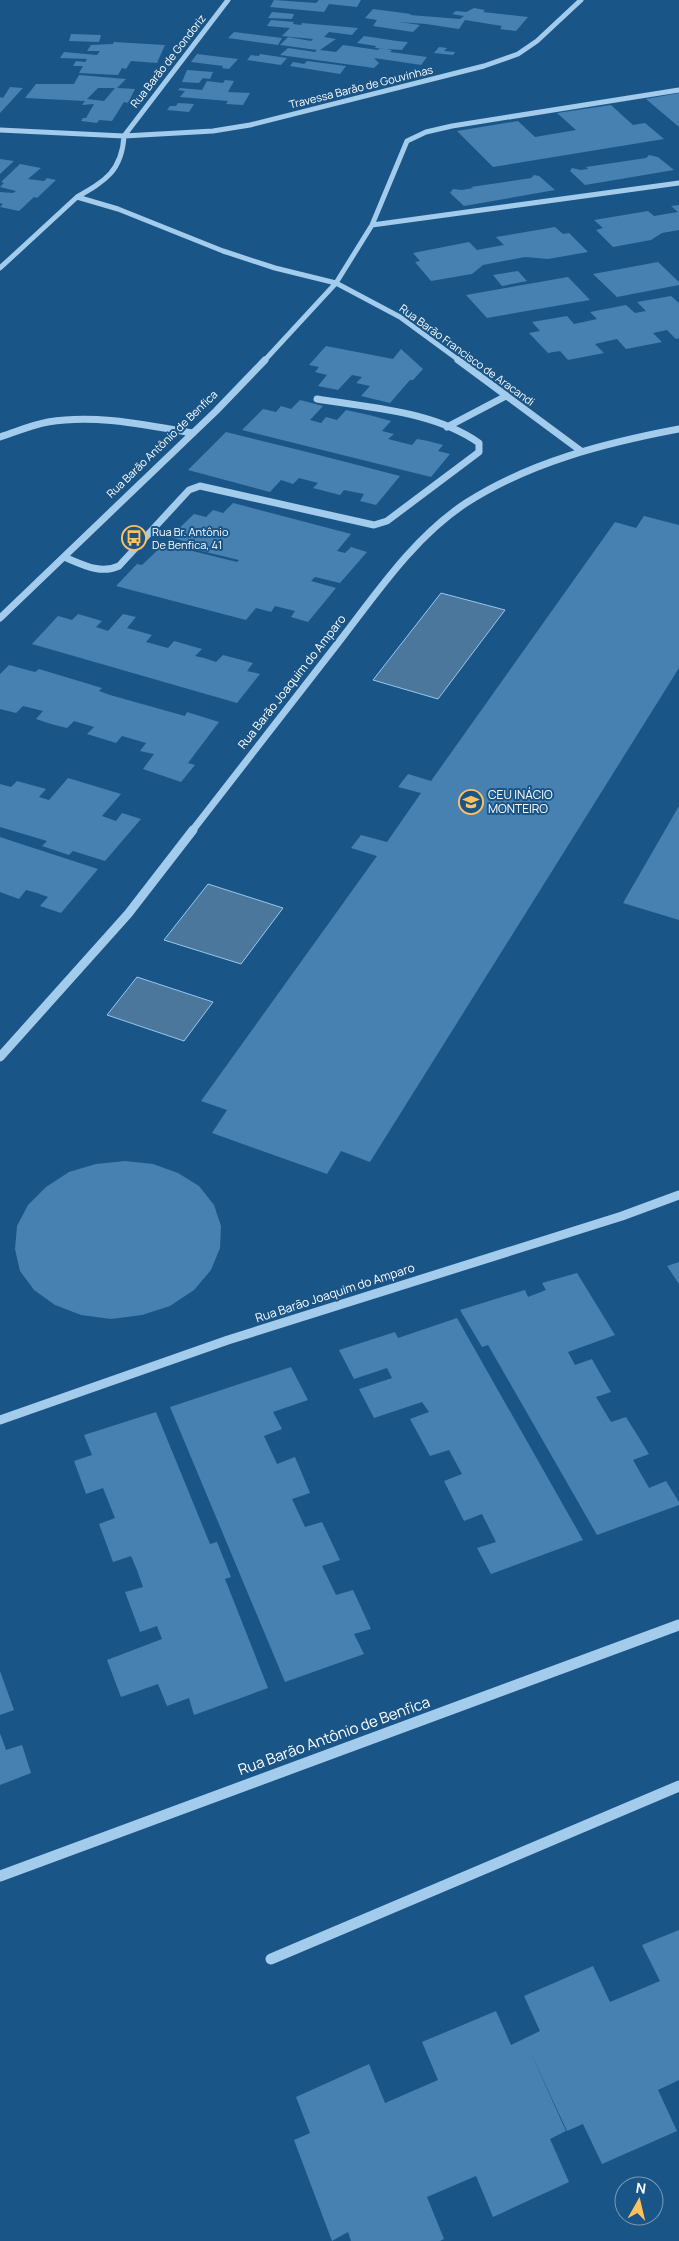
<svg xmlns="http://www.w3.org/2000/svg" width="679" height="2241" viewBox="0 0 679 2241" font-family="Manrope,sans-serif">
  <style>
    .water { fill: #4c779c; stroke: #95c8ef }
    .building { fill: #4781b2; fill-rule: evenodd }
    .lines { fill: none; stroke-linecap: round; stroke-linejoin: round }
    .minor-far3 { stroke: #a2cbec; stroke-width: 5 }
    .minor-far2 { stroke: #a2cbec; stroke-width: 7 }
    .minor-far1 { stroke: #a2cbec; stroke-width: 9 }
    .minor { stroke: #a2cbec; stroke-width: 11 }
    .labels { text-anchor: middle; stroke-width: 4; stroke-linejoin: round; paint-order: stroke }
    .far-street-label { font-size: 11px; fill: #fff; stroke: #1a5587 }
    .far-poi-label { font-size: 11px; fill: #fff; stroke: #1a5587; text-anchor: start }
    .street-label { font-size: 12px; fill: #fff; stroke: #1a5587 }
    .poi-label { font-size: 12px; fill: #fff; stroke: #1a5587; text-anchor: start }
    .near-street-label { font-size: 15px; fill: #fff; stroke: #1a5587 }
  </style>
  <rect width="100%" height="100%" fill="#1a5587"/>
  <path class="water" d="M441,593L505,610L438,699L373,680Z
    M208,884L283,908L241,964L164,940Z
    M137,977L213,1002L184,1041L107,1015Z"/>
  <path class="building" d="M274,0L316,3L319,0H361L357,7L329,4L324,12L270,7Z
    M474,8L485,10L483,12L528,17L516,31L500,29L502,26L465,20L459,29L426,24L400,22L420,25L413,32L373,26L377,20L365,18L373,9L411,14L410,15L460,19L464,16L452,14L456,11L466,12Z
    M272,12L294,14L292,19L268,18Z
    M271,20L294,22L293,24L301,25L302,23L358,28L352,35L329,32L324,37L336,39L320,50L336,52L343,45L378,50L380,48L392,50L390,52L427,57L421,65L374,58L379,63L374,68L280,55L288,48L315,52L317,50L280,45L288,37L311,41L313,39L282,36L290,28L267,26Z
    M234,32L282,38L278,45L228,38Z
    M71,34L101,35L99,42L69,41Z
    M364,36L397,41L408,42L402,50L375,48L376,46L357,43Z
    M114,42L165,45L157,63L131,61L126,69L122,68L118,75L79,73L83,66H73L76,61L85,62L87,59L60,58L64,52L97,55L100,51H87L91,45L113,44Z
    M439,47L447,48L444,51L455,52L453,55L434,53Z
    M197,54L238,59L229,69L222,68L223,66L191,62Z
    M260,54L287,58L281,65L247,60L251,55L259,56Z
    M307,61L346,66L340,74L290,66L293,62L304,64Z
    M187,70L213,72L210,79L203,78L199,83L182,82Z
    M79,75L126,79L117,88L135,89L128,103L124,102L112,121L99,120L97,123L81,121L83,118H86L94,104L82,105L85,101L25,98L36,84H74ZM98,88H115L104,101L87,99Z
    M225,80L234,81L228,92L250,93L243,105L226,104L228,101L180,97L185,91L178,90L180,88L202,90L207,81L223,83Z
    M10,87L23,88L0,113V97L3,98Z
    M679,93V127L646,99Z
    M178,103L194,104L189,112L167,110L170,106H176Z
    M611,105L633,125L645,123L664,139L493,167L457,131L518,121L535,137L576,130L557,113Z
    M649,155L658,157L674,170L585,185L570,171L572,168L581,170L588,169L586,167L646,158Z
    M0,159L14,161L0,174Z
    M20,164L41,168L28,179L44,181L47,178L56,180L37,198L34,197L19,211L0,207L3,204L0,203V192L13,193L16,191L0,187L4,183L1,182Z
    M534,175L539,176L555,190L464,206L450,193L453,189L462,190L473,188L471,187L531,178Z
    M679,205V230L662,233L651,240L613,247L596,230L603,228L594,220L648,211L654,216L678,212L671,206Z
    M555,227L563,234L569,233L588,252L548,259L525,257L483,265L472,274L431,281L415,262L420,261L413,253L469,242L477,250L504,245L496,237Z
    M658,262L679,282V285L617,297L593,274Z
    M518,271L527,281L502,286L493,275Z
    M568,277L590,300L487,318L466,295Z
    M671,296L679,303V338L676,339L667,330L653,333L662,342L626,349L617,339L595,344L604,353L568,360L560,351L548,353L529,333L540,331L532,322L567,316L574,324L597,319L590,312L626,305L635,313L646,311L637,302Z
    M326,346L393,359L401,349L423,369L413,380H410L390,403L361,396L370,386L356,383L362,377L352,375L338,390L318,386L327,375L315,372L319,367L309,365Z
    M300,400L323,406L310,420L321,423L326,417L337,420L346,410L369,415L391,421L382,431L394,434L388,439L412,445L417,439L428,441L443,445L438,451L450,454L431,477L242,430L263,409L276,412L281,406L291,409Z
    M226,432L307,452L400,476L376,505L360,501L364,494L344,490L340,495L313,488L318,483L299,478L293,484L281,480L270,492L188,470Z
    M233,503L351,534L337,551L345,553L351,547L367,552L340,583L315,577L311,581L336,588L308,622L291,617L295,611L275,606L271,612L256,608L246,620L116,586L137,564L142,565L164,544L237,562L239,560L189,548L193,544L170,537L194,514L206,517L213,510L223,513Z
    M644,516L679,525V668L370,1162L341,1151L327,1174L212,1133L227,1110L201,1101L377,856L351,848L361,835L387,842L421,793L398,787L408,774L431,781L615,522L636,528Z
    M78,614L102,621L96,627L108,631L123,614L136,617L127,628L152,635L146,642L168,648L174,641L202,649L195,656L204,658L216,662L223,655L253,663L247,671L260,674L237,703L32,644L58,616L72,620Z
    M9,665L35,672L39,669L102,688L99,691L110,695L185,716L187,712L219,722L188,763L195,765L181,782L143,769L154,754L140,751L146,743L122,736L116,743L87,734L94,727L74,721L67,728L51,724L36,719L43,711L23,706L16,713L0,709V674Z
    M68,778L121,794L102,816L116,821L122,813L141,819L105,861L73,851L69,855L42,846L47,841L0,827V784L11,787L17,781L46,789L39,797L49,800Z
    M679,806V920L623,903Z
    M0,837L12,841L98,869L61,913L40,906L48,897L37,893L26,890L19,899L0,892Z
    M125,1161L153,1164L178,1173L199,1186L214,1205L221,1226L220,1248L211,1270L194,1290L170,1306L142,1315L111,1319L81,1315L55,1305L34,1290L20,1271L15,1249L17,1226L28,1205L46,1187L69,1172L96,1164Z
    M679,1262V1284L667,1266Z
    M577,1273L615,1335L568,1352L575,1365L592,1359L602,1377L611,1392L596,1397L611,1422L626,1417L649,1454L633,1460L649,1488L666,1481L679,1502V1505L597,1535L488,1345L482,1347L460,1310L525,1290L528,1297L546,1290L542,1283Z
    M457,1318L583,1540L491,1574L477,1548L496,1542L482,1514L464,1521L444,1481L462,1474L449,1450L430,1456L410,1419L429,1412L422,1402L374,1418L359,1389L392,1378L387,1368L354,1379L339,1350L395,1332L398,1338Z
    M291,1367L308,1400L273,1412L282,1429L264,1436L277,1464L295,1457L310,1493L292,1499L305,1527L322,1522L340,1560L322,1566L336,1595L353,1590L371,1629L354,1634L364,1654L285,1682L170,1407Z
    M156,1412L210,1544L217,1542L231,1577L225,1579L268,1688L194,1715L189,1698L167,1706L158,1684L121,1697L107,1660L162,1639L157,1626L140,1632L125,1592L143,1587L137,1570L131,1556L113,1562L99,1524L115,1518L103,1488L86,1494L74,1461L92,1455L84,1435Z
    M0,1671L14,1710L0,1715Z
    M0,1733L6,1750L22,1745L31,1773L0,1785Z
    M679,1930V2080L658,2090L677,2131L602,2164L583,2124L567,2131L529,2049L566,2131L550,2139L569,2182L493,2217L476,2176L427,2197L444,2239L440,2241H351L348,2232L332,2241L294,2140L310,2133L296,2097L369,2064L385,2103L438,2080L422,2042L496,2011L511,2045L540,2031L524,1996L593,1966L610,2002L660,1981L642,1945Z"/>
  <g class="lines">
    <path class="minor-far3" d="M0,130L124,136L213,131L250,125L484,66L518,54L537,41L581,0
      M124,136C122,171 105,181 77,197L118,209L223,251L275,268L336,283L400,317L460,361
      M124,136L228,0
      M372,225L679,183
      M0,268L77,197
      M264,361L336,283L372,225L407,141L426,132L452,126L679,90"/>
    <path class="minor-far2" d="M458,360L581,451
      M447,427L506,396
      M0,437C16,432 31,425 48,422C96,414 145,425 193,433
      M64,557C82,564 100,575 119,566L189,490L200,486L374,525L387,521L479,452V443C434,411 370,408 317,399
      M0,618L216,411L265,360
      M192,831C241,768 290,705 338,643C376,594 413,538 466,503C530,462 605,443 679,429"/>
    <path class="minor-far1" d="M0,1057L128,914L193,830
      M0,1420L228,1340L622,1216L679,1195"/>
    <path class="minor" d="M0,1876L679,1625
      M271,1959L679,1786"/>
  </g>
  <defs>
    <symbol id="bus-ring" viewBox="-11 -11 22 22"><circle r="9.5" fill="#1a5587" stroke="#ffc05e" stroke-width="1.5"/><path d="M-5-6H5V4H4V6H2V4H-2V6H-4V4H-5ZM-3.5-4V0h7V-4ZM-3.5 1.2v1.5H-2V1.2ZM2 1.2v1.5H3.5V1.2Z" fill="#ffc05e"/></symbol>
    <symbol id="school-ring" viewBox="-11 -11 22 22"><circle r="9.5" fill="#1a5587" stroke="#ffc05e" stroke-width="1.5"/><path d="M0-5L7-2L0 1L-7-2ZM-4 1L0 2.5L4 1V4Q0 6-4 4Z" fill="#ffc05e"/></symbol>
  </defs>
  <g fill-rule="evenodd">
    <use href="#bus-ring" x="120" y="524" width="28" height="28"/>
    <use href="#school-ring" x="457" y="788" width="28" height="28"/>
  </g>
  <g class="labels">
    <g class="far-street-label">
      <text transform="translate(168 61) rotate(-52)" y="4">Rua Barão de Gondoriz</text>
      <text transform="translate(361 87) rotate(-14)" y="4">Travessa Barão de Gouvinhas</text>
      <text transform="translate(467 355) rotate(36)" y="4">Rua Barão Francisco de Aracandi</text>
      <text transform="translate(162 444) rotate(-44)" y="4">Rua Barão Antônio de Benfica</text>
    </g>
    <g class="far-poi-label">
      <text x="152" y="536">Rua Br. Antônio<tspan x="152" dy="13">De Benfica, 41</tspan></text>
    </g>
    <g class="street-label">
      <text transform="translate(292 682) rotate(-52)" y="4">Rua Barão Joaquim do Amparo</text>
      <text transform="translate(335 1293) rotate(-18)" y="4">Rua Barão Joaquim do Amparo</text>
    </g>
    <g class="poi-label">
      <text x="488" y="799">CEU INÁCIO<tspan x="488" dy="14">MONTEIRO</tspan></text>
    </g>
    <g class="near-street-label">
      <text transform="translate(334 1736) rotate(-20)" y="5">Rua Barão Antônio de Benfica</text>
    </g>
  </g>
  <g transform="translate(639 2201) rotate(8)"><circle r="24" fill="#1a5587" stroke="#7699b7"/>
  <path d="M0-4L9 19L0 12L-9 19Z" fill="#ffc05e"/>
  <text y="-8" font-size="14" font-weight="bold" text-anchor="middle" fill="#ffffff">N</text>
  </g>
</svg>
